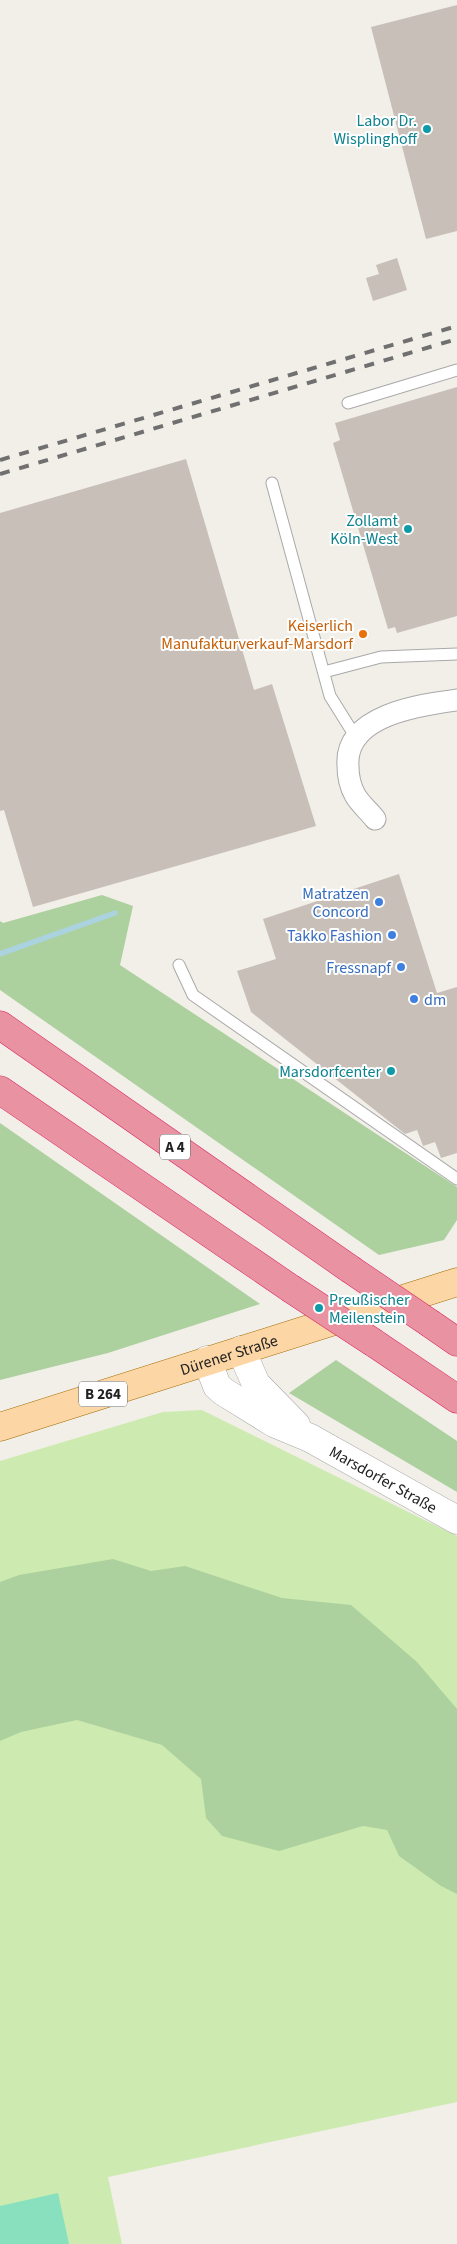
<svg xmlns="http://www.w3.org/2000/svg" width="457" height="2244" viewBox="0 0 457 2244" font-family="'Source Sans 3',sans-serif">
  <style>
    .grass { fill: #cdebb0 }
    .forest { fill: #add19e }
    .pitch { fill: #88e0be }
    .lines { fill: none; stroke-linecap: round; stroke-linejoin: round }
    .stream { stroke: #aad3df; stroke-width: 5.5 }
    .building { fill: #c7bfb8 }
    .service-casing { stroke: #a9a9a9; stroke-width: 13 }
    .minor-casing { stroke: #a9a9a9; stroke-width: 23 }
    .tertiary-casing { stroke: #a9a9a9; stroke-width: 29 }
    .primary-casing { stroke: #a06b00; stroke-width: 29 }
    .motorway-casing { stroke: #dc2a67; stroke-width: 29 }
    .service { stroke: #fff; stroke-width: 11 }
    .minor { stroke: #fff; stroke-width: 21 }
    .tertiary { stroke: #fff; stroke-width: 28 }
    .primary { stroke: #fcd6a4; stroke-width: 28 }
    .motorway { stroke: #e892a2; stroke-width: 28 }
    .rail { stroke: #707070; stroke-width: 4; stroke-dasharray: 10 10; stroke-linecap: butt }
    .motorway-bridge-casing { stroke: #dc2a67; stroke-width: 29; stroke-linecap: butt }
    .motorway-bridge { stroke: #e892a2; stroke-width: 28 }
    .culture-dot { fill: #0f9aa8; stroke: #fff; stroke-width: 2 }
    .food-dot { fill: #e8710a; stroke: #fff; stroke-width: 2 }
    .shop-dot { fill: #3f7fe0; stroke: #fff; stroke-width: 2 }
    .labels { text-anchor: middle; stroke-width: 4; stroke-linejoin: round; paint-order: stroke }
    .shield { fill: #fff; stroke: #646464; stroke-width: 1 }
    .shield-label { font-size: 15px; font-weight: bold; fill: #222 }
    .culture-label { font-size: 16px; fill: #0d838f; stroke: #fff; text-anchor: end }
    .food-label { font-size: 16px; fill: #c56008; stroke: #fff; text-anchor: end }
    .shop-label { font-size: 16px; fill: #366cbe; stroke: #fff; text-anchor: end }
    .street-label { font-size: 16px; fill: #222; stroke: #fff }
  </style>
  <rect width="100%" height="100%" fill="#f2efe9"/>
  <path class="grass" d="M202,1410L457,1536V2102L108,2177L122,2244H0V1461L163,1412Z"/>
  <path class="forest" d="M102,895L133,906L120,965L457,1187V1220L444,1240L379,1255L0,990V921L3,923Z
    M0,1123L260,1304L108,1353L0,1380Z
    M336,1360L457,1441V1492L289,1393Z
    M113,1559L151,1571L185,1566L282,1598L351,1605L417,1662L457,1709V1894L441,1886L399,1856L387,1830L363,1826L279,1851L222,1836L206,1818L201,1779L162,1745L77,1720L21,1732L0,1741V1582L19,1575Z"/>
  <path class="pitch" d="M58,2193L69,2244H0V2206Z"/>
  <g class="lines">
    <path class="stream" d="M0,954L115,913"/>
  </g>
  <path class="building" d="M457,5V231L426,239L371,27Z
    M397,258L407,290L373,301L366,278L379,274L376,265Z
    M457,387V616L397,633L395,627L388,629L333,443L340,440L335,423Z
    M186,459L254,690L272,684L316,826L33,907L4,810L0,811V513Z
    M399,874L437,993L457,987V1153L441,1158L435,1142L423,1146L417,1130L405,1134L400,1130L251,1012L237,971L276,959L263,919Z"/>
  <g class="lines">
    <defs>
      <path id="service" d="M348,403L457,370
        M272,483L330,696L355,736
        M324,672L381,657L457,654
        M179,965L193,995L457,1179"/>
      <path id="minor" d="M375,819C369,811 360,804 355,795C350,786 348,776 348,766C344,715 420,705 457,700"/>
      <g id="tertiary">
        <path d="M241,1350L256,1384L296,1425"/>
        <path id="s1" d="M207,1360L217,1386L224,1392L274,1423L310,1438L457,1520"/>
      </g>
      <g id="primary">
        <path id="s2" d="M0,1427L457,1282"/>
      </g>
      <path id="motorway" d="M0,1025L350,1269
        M0,1090L290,1288
        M431,1324L457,1342
        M374,1343L457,1399"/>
    </defs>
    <use href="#service" class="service-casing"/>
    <use href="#minor" class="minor-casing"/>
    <use href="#tertiary" class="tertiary-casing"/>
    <use href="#primary" class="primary-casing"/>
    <use href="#motorway" class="motorway-casing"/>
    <use href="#service" class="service"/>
    <use href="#minor" class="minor"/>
    <use href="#tertiary" class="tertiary"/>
    <use href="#primary" class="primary"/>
    <use href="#motorway" class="motorway"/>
    <path class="rail" d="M0,460L457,326
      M0,474L457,339"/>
    <defs>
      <path id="motorway-bridge" d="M350,1269L431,1324
        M290,1288L374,1343"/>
    </defs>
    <use href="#motorway-bridge" class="motorway-bridge-casing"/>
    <use href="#motorway-bridge" class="motorway-bridge"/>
  </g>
  <g class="culture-dot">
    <circle cx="427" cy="129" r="5"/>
    <circle cx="408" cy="529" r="5"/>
    <circle cx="391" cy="1071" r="5"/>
    <circle cx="319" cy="1308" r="5"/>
  </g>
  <circle class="food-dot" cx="363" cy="634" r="5"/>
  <g class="shop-dot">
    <circle cx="379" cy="902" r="5"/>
    <circle cx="392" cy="935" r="5"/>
    <circle cx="401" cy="967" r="5"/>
    <circle cx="414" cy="999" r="5"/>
  </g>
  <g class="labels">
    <g class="shield">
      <rect x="160" y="1134.5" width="30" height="25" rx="4"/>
      <rect x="79" y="1381.5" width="48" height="25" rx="4"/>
    </g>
    <g class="shield-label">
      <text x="175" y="1152">A 4</text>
      <text x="103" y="1399">B 264</text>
    </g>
    <g class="culture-label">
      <text x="417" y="126">Labor Dr.<tspan x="417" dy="18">Wisplinghoff</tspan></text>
      <text x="398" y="526">Zollamt<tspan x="398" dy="18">Köln-West</tspan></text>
      <text x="381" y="1077">Marsdorfcenter</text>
      <text x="329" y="1305" text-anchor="start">Preußischer<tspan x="329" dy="18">Meilenstein</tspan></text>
    </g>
    <g class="food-label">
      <text x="353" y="631">Keiserlich<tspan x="353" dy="18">Manufakturverkauf-Marsdorf</tspan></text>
    </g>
    <g class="shop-label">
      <text x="369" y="899">Matratzen<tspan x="369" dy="18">Concord</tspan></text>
      <text x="382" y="941">Takko Fashion</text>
      <text x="391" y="973">Fressnapf</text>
      <text x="424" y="1005" text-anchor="start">dm</text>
    </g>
    <g class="street-label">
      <text dy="6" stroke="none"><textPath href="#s2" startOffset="240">Dürener Straße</textPath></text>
      <text dy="6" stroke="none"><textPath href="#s1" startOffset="219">Marsdorfer Straße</textPath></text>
    </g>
  </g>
</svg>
